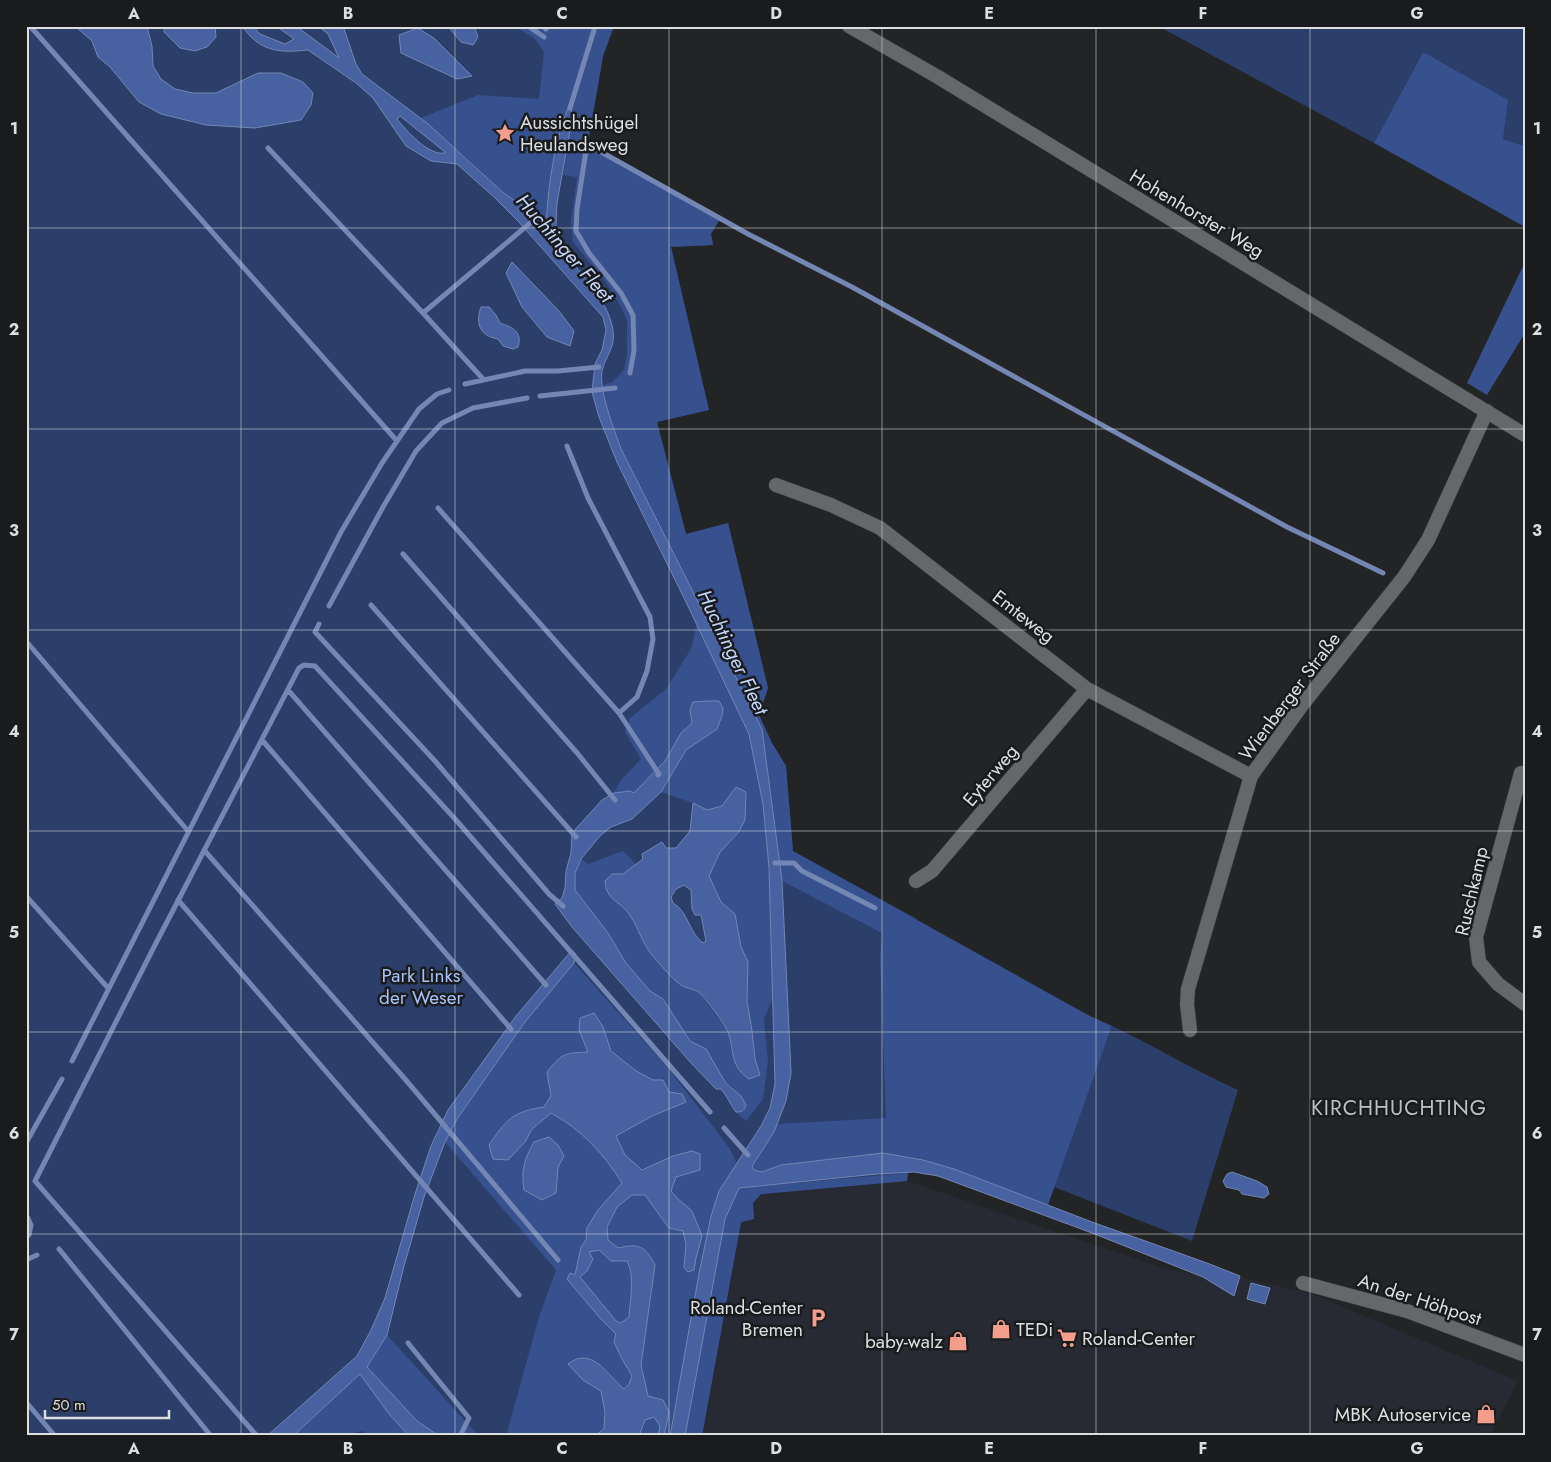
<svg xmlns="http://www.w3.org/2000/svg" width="1551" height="1462" viewBox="0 0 1551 1462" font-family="Jost,sans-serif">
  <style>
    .built { fill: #272a32 }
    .green { fill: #2c3e6a }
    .forest { fill: #37508e }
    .water { fill: #4761a1; stroke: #7486b4; fill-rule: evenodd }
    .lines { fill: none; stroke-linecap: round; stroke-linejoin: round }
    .stream { stroke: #7486b4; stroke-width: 5 }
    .minor-casing { stroke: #3e3f41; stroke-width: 15 }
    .minor { stroke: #66676a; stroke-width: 14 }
    .grid { fill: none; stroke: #dddedf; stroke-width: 1; stroke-opacity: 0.55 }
    .labels { text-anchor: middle; stroke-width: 5; stroke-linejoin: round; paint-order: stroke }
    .poi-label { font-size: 19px; fill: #dddedf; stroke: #191b1d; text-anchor: start }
    .street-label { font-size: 19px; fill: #dddedf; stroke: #191b1d }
    .park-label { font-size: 19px; fill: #a9c2f9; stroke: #191b1d }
    .water-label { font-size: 20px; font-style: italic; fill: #c6d7fd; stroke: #191b1d }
    .quarter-label { font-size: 21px; letter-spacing: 1px; fill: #bec0c3; stroke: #191b1d }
    .neatline { fill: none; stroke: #dddedf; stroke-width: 2 }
    .grid-label { font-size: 16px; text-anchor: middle; font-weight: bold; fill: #dddedf }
  </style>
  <rect width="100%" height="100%" fill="#232426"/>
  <path class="built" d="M907,1181L1172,1271L1240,1277L1312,1294L1518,1381L1490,1436H702L741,1222L754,1219L753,1203L761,1194Z"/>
  <path class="green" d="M26,26H614L603,56L588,143L721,217L711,234L713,245L671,247L709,410L657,422L686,534L728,523L768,688L759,715L772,743L786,766L793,851L917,919L913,1133L907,1181L761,1194L753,1203L754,1219L741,1222L702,1436H26Z
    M1158,26H1525V146L1503,139L1423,52L1374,143Z
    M1112,1026C1155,1046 1195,1071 1238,1090L1192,1241L1054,1187Z"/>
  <path class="forest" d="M514,26H565L567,28L569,26H614L603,56L588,143L721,217L711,234L713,245L671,247L709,410L657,422L686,534L728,523L768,688L759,715L772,743L786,766L793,851L1088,1015L1112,1026L1048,1205L954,1169L923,1160L883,1153L781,1165L762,1172L755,1170L752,1166L774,1132L777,1124L886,1118L880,958L882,933L782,881L762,729L621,449L607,409L603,385L612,382L624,370L627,354V320L620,305L604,280L573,242L571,222L577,177L563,175L572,120L571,103L564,116L552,173L548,197L546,233L544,234L520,204L506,195L468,159L421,118L478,95L539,99L544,52L535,39Z
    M1423,52L1508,100L1503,139L1525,146V227L1374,143Z
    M1525,262V333L1487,395L1467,383Z
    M697,623L749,734L763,804L769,867L773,997L764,1019L768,1061L763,1099L746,1121L736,1112C742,1112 744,1111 746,1105L733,1087L725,1082L706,1049L690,1041L663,999L650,991L626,963L608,933L575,890V873L581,859L588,864L623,851L636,864L623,874L612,898L629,912L647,948L680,984L701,994L729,1034L731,1050L759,1075L755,1059L752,1031L747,1001L748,962L741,947L735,914L721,902L709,876L720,852L738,833L736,787L722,806L707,810L693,803L661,792L676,765L719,701L694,702L690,710L692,723L681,733L665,761L634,794L630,791L614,793L620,781L641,759L625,732L630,718L666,689L691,649Z
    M574,963L668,1068L728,1146L737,1163L719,1191L711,1216L669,1436H506L539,1317L556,1270L445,1142L457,1119L525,1022Z
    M908,1173L907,1181L761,1194L753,1203L754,1219L741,1222L702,1436H685L725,1219L739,1188Z
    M387,1335L477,1434L487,1436H439L417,1421L367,1368Z
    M360,1374L389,1414L409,1436H367L364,1431L349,1434V1436H293Z"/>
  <path class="water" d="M147,26L152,46L153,66L161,79L175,89L193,93H216L258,73H281L303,82L313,93L311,105L301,120L255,128L206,125L161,114L139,102L110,67L98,57L92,41L76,27Z
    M165,26H215L216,37L207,47L195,51L180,48L164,32Z
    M242,26H253L260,34L285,44L294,39L276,26H296L339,58L328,34L318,26H343L356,64L362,74L427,123L506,195L520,204L527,211L530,219L544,234L546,233C547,192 554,138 571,101L572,119L557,203L555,245C577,267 618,309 613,342C611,352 604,361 602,371C599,392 614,429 621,449L762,729L782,881L791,1073L786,1101L774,1132L752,1166L754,1170L762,1172L781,1165L883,1153L923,1160L954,1169L1092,1222L1207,1263L1240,1276L1234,1296L1203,1277L1092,1233L938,1176L914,1172L877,1174L739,1188L725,1219L685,1436H670L699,1274L711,1216L719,1191L761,1126L770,1108L775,1084L769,867L763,804L749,734L686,602L617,462L599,417L592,392L595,364L602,350L606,330L603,317L517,220L494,197L457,164L431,161L406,146L373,98L356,83L308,50C279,53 260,52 242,26ZM400,116L445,152V153C428,156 407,131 397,119Z
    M446,26H474L478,37L473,45L461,42L450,29Z
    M418,28L435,39L472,76L457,79L401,53L399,35Z
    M512,262L559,311L574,331L570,346L547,337L522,307L506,273Z
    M481,307H489L496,315L500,323C512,327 523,332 518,347L513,349L503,346L498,339C480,336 475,324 481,307Z
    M707,701H719L723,708L722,716L717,729L686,750L661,792L632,819L611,827L600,836L581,859L575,873V890L608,933L626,963L650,991L663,999L690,1041L706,1049L725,1082L741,1096L746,1105C744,1111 742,1112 736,1112C730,1104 727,1096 721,1089H716L691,1063L572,927L555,904L562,898L565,888L566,871L571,853L572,833L602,800L614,793L630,791L634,793L665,761L681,733L692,723L690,710L693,702Z
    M736,787L746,792L745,820L738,833L720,852L709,876L721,902L735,914L741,947L748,962L747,1001L752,1031L755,1059L760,1075L749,1079C731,1067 734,1053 729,1035C728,1029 707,1000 701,994C696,989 687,989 681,985C673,980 652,956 647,948C640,937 637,924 629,914C620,901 606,900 605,881L612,874H623L643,859L642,854L662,842L666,848H676L690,831L693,803L707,810L722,806ZM684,885L691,890L692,909L695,915H701L706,941L703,943C689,933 688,911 673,903L671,897L676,889Z
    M572,950L576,954L574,963L525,1022L457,1119L445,1142L424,1197L404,1266L387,1335L367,1367L417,1421L439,1436H409L389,1414L360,1374L293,1436H267L357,1356L371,1330L385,1298L415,1194L431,1146L448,1110L516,1016Z
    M594,1013L603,1027L611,1051L636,1071L653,1080H663L669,1092L682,1094L686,1102L652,1116L616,1136L625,1155L642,1170L673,1156L692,1151L700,1154V1170L676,1177L671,1191L678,1199L692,1211L702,1236L696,1258L694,1270L688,1272L684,1267L686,1244L683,1231L669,1228L645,1195H632L617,1207L607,1227L608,1240L618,1248C639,1243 645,1246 655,1265L641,1365L648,1396L663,1400L669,1412L664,1436H658L660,1426L654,1417L645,1420L639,1436H595L604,1429L605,1412L601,1391L583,1380L568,1364C592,1345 608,1376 624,1389L629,1384L632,1376L621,1357L614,1342L616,1334L600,1318L567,1279L570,1273L575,1275L581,1247L586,1240L587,1228L598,1210L622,1183C604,1154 581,1129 551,1113L532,1129L525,1142L508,1160L493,1159L489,1145C507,1119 512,1112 544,1107L551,1096L547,1072C562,1054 563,1053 588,1052L579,1030L580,1018ZM599,1250L611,1261H627C635,1274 630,1302 629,1317L621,1323L616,1321L580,1277L587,1271L593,1259L589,1252Z
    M549,1137L558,1145L564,1156L558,1167L556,1193L542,1200L524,1190C521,1170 524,1160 534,1142Z
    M1232,1172L1257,1181L1267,1187L1269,1194L1264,1198L1242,1194L1239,1190L1226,1187L1223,1181L1227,1174Z
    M1251,1283L1270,1288L1265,1304L1247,1299Z"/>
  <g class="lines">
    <path class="stream" d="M30,26L397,441
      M528,26L544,37
      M544,26L546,29
      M570,108L594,30
      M268,148L423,313L529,224
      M423,313L483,379
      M630,373L634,350L633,315L621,293L589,253L576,231L577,209L587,144L748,234L852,287L1287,527L1383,573
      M465,384L525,371H558L599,367
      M540,396L615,388
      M567,446L588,498L650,617L653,639L647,671L637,697L619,713
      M438,508L619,713L659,774L658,775
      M403,554L578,754L615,800
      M371,605L576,837
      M329,606L383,507L416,451L442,423L473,408L527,398
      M319,624L315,632L435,761L549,894L563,906
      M26,641L188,831
      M288,690L546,985
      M262,740L511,1029
      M204,850L405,1079L558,1260
      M775,863H794L802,871L875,908
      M26,896L108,988
      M178,900L519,1295
      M72,1061L341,532L382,463L419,409L437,394L449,390
      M724,1128L748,1155
      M26,1143L62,1079
      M26,1214L31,1225L29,1235L26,1237
      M59,1249L211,1436
      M26,1260L37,1255
      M408,1343L469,1418L460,1436
      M26,1402L55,1436
      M257,1436L35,1181L155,945L299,668L304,665L315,666L456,820L710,1112"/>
    <defs>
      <path id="minor" d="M849,26L938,77L1525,435
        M776,485L831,505L880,528L1087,689L1251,776
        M1525,775L1521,773L1476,937L1479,962L1498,984L1525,1004
        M916,881L932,871L1087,689
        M1190,1030L1187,1004L1188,989L1251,776L1302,705L1404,577L1428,540L1487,411
        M1303,1283L1407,1311L1525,1355"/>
    </defs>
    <use href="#minor" class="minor-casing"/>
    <use href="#minor" class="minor"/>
  </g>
  <path class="grid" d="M241,26V1436M455,26V1436M669,26V1436M882,26V1436M1096,26V1436M1310,26V1436M26,228H1525M26,429H1525M26,630H1525M26,831H1525M26,1032H1525M26,1234H1525"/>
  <defs>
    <symbol id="sight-bare" viewBox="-9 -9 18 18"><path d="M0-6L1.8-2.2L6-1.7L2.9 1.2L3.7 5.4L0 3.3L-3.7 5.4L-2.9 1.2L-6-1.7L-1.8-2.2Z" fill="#f49d8b" stroke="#191b1d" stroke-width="2.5" paint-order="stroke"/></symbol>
    <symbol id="parking-bare" viewBox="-9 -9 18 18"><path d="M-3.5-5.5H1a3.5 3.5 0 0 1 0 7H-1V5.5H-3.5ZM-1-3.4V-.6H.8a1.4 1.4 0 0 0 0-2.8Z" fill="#f49d8b" stroke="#191b1d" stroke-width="2.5" paint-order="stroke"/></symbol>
    <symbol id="shop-bare" viewBox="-9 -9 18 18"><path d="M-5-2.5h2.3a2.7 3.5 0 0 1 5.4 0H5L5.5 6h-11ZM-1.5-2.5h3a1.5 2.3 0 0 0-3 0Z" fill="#f49d8b" stroke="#191b1d" stroke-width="2.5" paint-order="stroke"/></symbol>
    <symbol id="supermarket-bare" viewBox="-9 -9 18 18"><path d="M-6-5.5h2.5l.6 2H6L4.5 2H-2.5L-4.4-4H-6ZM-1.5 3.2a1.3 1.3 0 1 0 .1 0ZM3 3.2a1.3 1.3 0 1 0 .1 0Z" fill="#f49d8b" stroke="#191b1d" stroke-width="2.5" paint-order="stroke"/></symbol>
  </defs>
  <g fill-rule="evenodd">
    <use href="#sight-bare" x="491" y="119" width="28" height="28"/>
    <use href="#parking-bare" x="804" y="1304" width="28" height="28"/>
    <use href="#shop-bare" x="987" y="1315" width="28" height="28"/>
    <use href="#supermarket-bare" x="1053" y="1324" width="28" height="28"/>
    <use href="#shop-bare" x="944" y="1327" width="28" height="28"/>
    <use href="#shop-bare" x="1472" y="1400" width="28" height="28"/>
  </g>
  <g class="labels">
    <g class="poi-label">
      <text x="520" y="129">Aussichtshügel<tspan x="520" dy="22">Heulandsweg</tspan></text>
      <text x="803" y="1314" text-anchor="end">Roland-Center<tspan x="803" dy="22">Bremen</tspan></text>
      <text x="1016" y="1336">TEDi</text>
      <text x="1082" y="1345">Roland-Center</text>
      <text x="943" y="1348" text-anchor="end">baby-walz</text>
      <text x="1471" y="1421" text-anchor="end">MBK Autoservice</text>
    </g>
    <g class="street-label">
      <text transform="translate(1197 213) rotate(31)" y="7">Hohenhorster Weg</text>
      <text transform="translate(1024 616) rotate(38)" y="7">Emteweg</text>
      <text transform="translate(1289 696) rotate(-53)" y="7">Wienberger Straße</text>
      <text transform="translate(990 775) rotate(-50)" y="7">Eyterweg</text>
      <text transform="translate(1471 891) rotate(-77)" y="7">Ruschkamp</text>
      <text transform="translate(1420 1299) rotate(18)" y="7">An der Höhpost</text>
    </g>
    <g class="park-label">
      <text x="421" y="982">Park Links<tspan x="421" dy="22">der Weser</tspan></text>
    </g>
    <g class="water-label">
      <text transform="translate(565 248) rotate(49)" y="7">Huchtinger Fleet</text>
      <text transform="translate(733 652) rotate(64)" y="7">Huchtinger Fleet</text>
    </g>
    <g class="quarter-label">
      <text x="1399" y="1115">KIRCHHUCHTING</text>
    </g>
  </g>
  <rect width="1551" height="1462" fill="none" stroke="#191b1d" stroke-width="55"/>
  <path d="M45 1410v8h124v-8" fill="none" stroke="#dddedf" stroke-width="2.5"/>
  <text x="52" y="1410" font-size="15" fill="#dddedf" stroke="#191b1d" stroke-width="4" paint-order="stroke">50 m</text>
  <rect x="28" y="28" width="1496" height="1406" class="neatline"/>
  <g class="grid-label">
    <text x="134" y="19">A</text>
    <text x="348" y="19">B</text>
    <text x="562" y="19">C</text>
    <text x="776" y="19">D</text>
    <text x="989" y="19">E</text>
    <text x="1203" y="19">F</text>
    <text x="1417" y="19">G</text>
    <text x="14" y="134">1</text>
    <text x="1537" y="134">1</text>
    <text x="14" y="335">2</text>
    <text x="1537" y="335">2</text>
    <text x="14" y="536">3</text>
    <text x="1537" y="536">3</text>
    <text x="14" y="737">4</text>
    <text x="1537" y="737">4</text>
    <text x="14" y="938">5</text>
    <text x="1537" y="938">5</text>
    <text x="14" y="1139">6</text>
    <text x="1537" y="1139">6</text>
    <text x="14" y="1340">7</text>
    <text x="1537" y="1340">7</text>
    <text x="134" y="1454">A</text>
    <text x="348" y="1454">B</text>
    <text x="562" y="1454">C</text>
    <text x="776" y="1454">D</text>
    <text x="989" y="1454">E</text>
    <text x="1203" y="1454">F</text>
    <text x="1417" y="1454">G</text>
  </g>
</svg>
